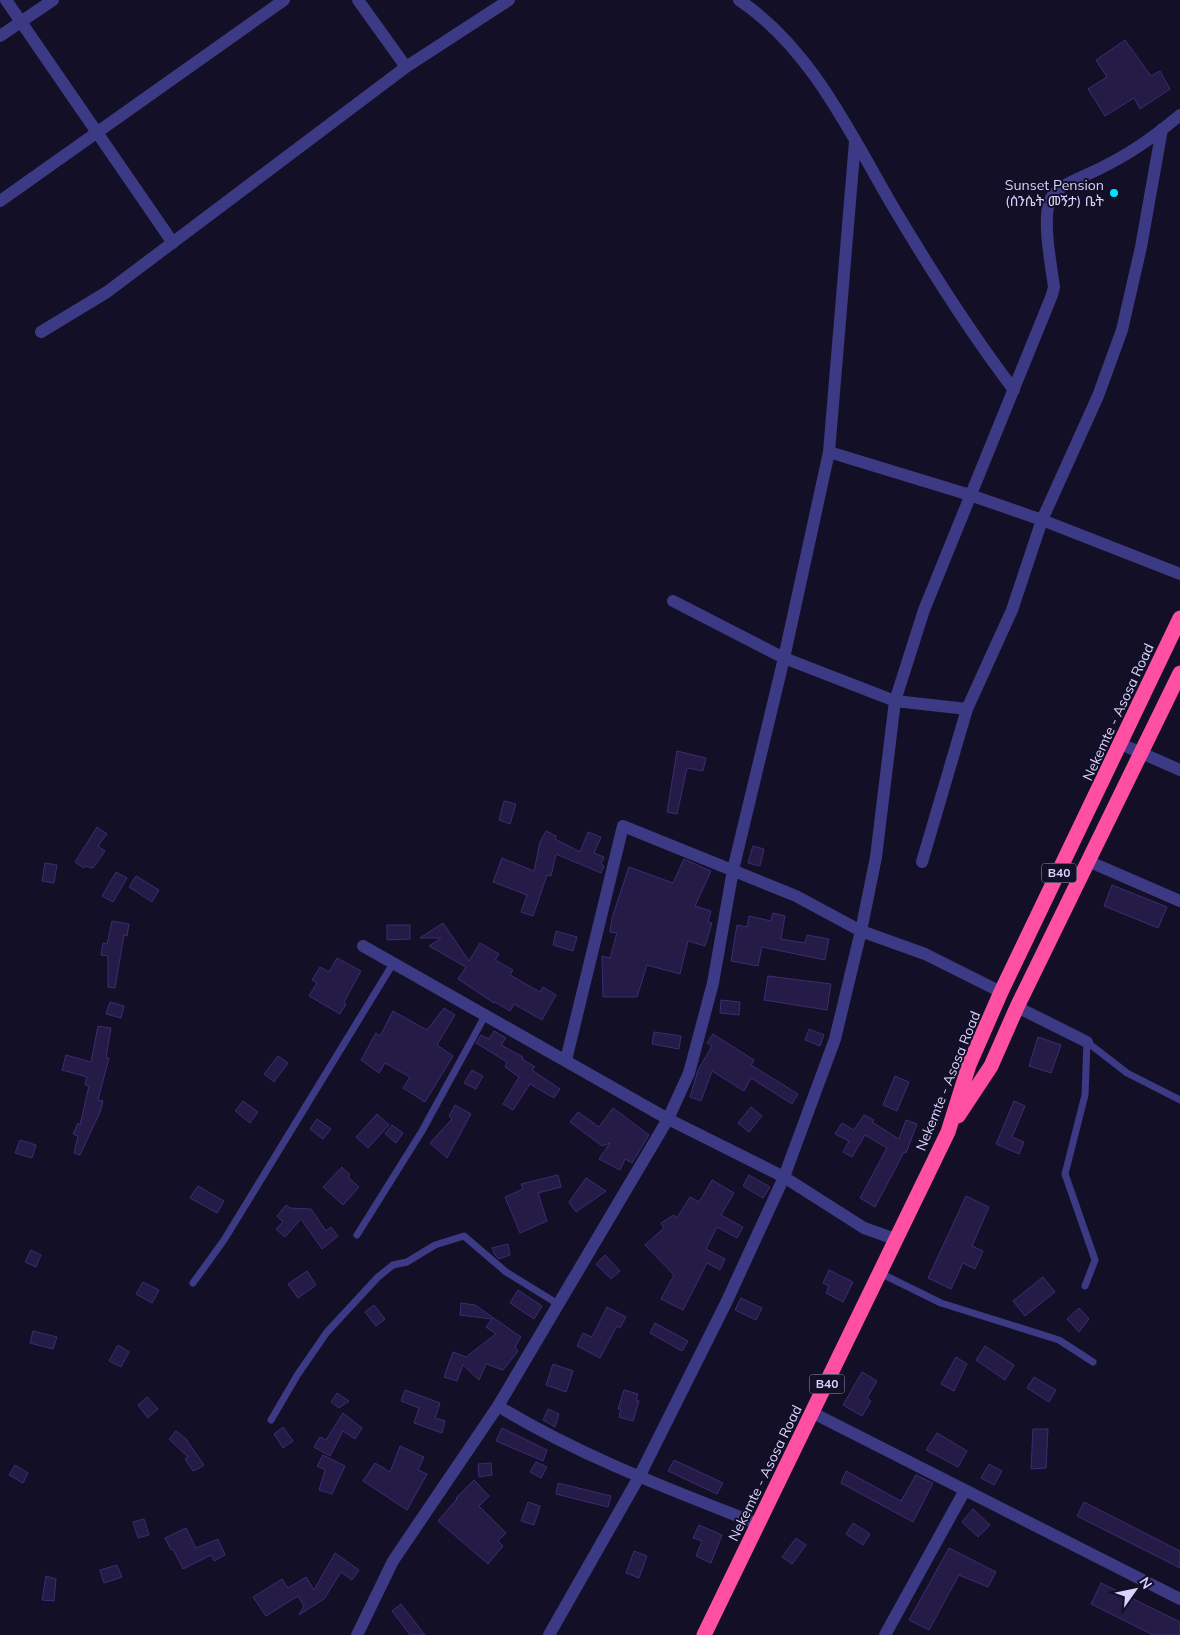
<svg xmlns="http://www.w3.org/2000/svg" width="1180" height="1635" viewBox="0 0 1180 1635" font-family="Mulish,'Noto Sans Ethiopic',sans-serif">
  <style>
    .building { fill: #241b47; stroke: #3b2d73 }
    .lines { fill: none; stroke-linecap: round; stroke-linejoin: round }
    .lane { stroke: #3d3a85; stroke-width: 7 }
    .street { stroke: #3d3a85; stroke-width: 12 }
    .highway { stroke: #ff4fa3; stroke-width: 15 }
    .poi-dot { fill: #00e5ff; stroke: #130f26; stroke-width: 2 }
    .labels { text-anchor: middle; stroke-width: 4; stroke-linejoin: round; paint-order: stroke }
    .shield { fill: #130f26; stroke: #9e99be; stroke-width: 1 }
    .shield-label { font-size: 12px; font-weight: bold; fill: #d9d4ff }
    .poi-label { font-size: 14px; fill: #d9d4ff; stroke: #130f26; text-anchor: end }
    .street-label { font-size: 14px; fill: #d9d4ff; stroke: #130f26 }
  </style>
  <rect width="100%" height="100%" fill="#130f26"/>
  <path class="building" d="M1125,40L1151,76L1160,71L1170,89L1140,109L1134,98L1105,116L1088,89L1107,77L1096,60Z
    M677,751L706,758L703,771L687,768L677,814L667,812Z
    M504,801L516,804L510,824L499,820Z
    M97,827L107,834L98,846L105,851L93,868L85,866L84,868L75,862Z
    M546,831L556,836L555,839L580,852L588,832L601,837L594,853L604,857L601,864L604,866L601,873L556,854L551,876L547,875L533,916L521,912L527,895L493,882L502,858L534,871L540,842Z
    M753,846L764,849L760,866L748,863Z
    M684,859L711,871L695,906L711,911L708,922L712,923L705,946L688,941L680,974L647,965L637,997H603L602,956L610,958L617,933L610,932L612,918L629,867L673,883Z
    M45,863L57,865L54,883L42,881Z
    M116,872L127,878L113,902L102,896Z
    M136,876L159,890L152,902L129,887Z
    M1112,885L1167,907L1158,928L1104,906Z
    M773,913L785,916L781,939L805,943L807,935L829,939L825,960L762,947L758,966L731,961L737,925L747,927L749,916L771,921Z
    M112,921L129,924L127,936L124,935L115,988L108,987V956L101,955L103,943L107,944Z
    M443,923L469,961L480,943L499,954L495,960L513,970L510,975L540,992L543,987L556,995L542,1020L514,1004L510,1011L495,1002L494,1003L458,979L466,967L429,946L441,938H420Z
    M387,925H410V939L387,940Z
    M556,931L577,937L573,951L553,945Z
    M337,958L361,971L344,1002L346,1004L340,1014L309,996L317,983L312,980L320,967L329,972Z
    M768,976L831,984L827,1010L764,1000Z
    M721,1000L740,1002L739,1015L720,1013Z
    M110,1002L124,1006L121,1018L106,1014Z
    M444,1008L455,1015L437,1045L453,1056L425,1102L403,1088L410,1077L385,1063L379,1073L361,1060L376,1033L380,1036L393,1011L427,1030Z
    M98,1026L111,1028L106,1057L109,1058L98,1100L103,1101L100,1112L80,1155L74,1153L78,1136L73,1134L78,1123L80,1125L89,1086L85,1085L87,1077L62,1070L66,1055L91,1062Z
    M809,1029L824,1035L820,1046L805,1040Z
    M494,1031L506,1038L501,1045L523,1057L522,1059L535,1067L532,1070L560,1089L554,1098L530,1084L513,1110L503,1104L519,1077L505,1067L507,1062L476,1043L481,1035L489,1039Z
    M654,1032L681,1036L679,1049L652,1044Z
    M713,1034L754,1060L751,1065L798,1094L792,1104L751,1078L744,1091L712,1071L701,1101L690,1097L698,1070L712,1046L707,1043Z
    M1038,1037L1061,1045L1051,1073L1029,1066Z
    M278,1056L288,1063L274,1082L264,1074Z
    M472,1070L483,1076L476,1089L464,1083Z
    M895,1076L909,1082L897,1111L883,1105Z
    M243,1101L258,1112L250,1123L235,1111Z
    M1014,1101L1025,1106L1012,1137L1024,1142L1019,1154L996,1144Z
    M455,1105L471,1114L447,1158L430,1143L452,1119L449,1116Z
    M751,1107L762,1116L749,1132L738,1123Z
    M613,1108L649,1135L632,1163L625,1159L620,1170L599,1159L610,1143L602,1146L570,1122L578,1112L599,1127Z
    M377,1114L389,1125L368,1148L356,1137Z
    M864,1115L874,1120L872,1122L899,1139L906,1120L917,1124L906,1153L904,1152L875,1207L860,1198L887,1148L865,1135L852,1157L843,1152L849,1141L835,1134L842,1123L854,1130Z
    M317,1119L331,1129L323,1139L310,1129Z
    M392,1125L403,1133L396,1143L385,1134Z
    M20,1140L36,1145L32,1158L15,1153Z
    M342,1167L350,1175L348,1177L359,1187L343,1205L323,1187Z
    M558,1175L561,1187L538,1193L547,1221L520,1233L505,1197L523,1189L521,1184Z
    M749,1175L770,1187L763,1198L743,1186Z
    M586,1178L606,1191L576,1212L569,1202Z
    M712,1180L734,1193L721,1215L743,1227L737,1238L717,1227L706,1249L725,1259L720,1270L707,1263L683,1310L661,1299L674,1275L645,1245L664,1228L661,1223L674,1215L677,1218L690,1197L699,1202Z
    M198,1186L224,1201L217,1213L190,1198Z
    M966,1196L989,1207L972,1246L983,1251L975,1269L963,1263L951,1289L928,1278Z
    M286,1205L290,1208L311,1209L326,1231L331,1227L338,1236L322,1249L301,1219L285,1237L276,1229L283,1222L277,1216Z
    M508,1244L510,1255L499,1259L495,1255L492,1248Z
    M31,1250L41,1255L36,1267L25,1262Z
    M605,1255L620,1271L611,1279L596,1264Z
    M829,1270L853,1282L843,1302L826,1293L829,1286L823,1283Z
    M307,1271L316,1285L298,1298L288,1284Z
    M1043,1277L1055,1292L1025,1316L1013,1301Z
    M143,1282L159,1290L152,1303L136,1294Z
    M518,1290L542,1306L534,1319L510,1303Z
    M741,1298L762,1308L756,1320L735,1310Z
    M461,1303L475,1305L521,1337L515,1347L518,1351L503,1370L486,1364L479,1380L463,1365L457,1381L444,1377L453,1352L466,1357L496,1334L486,1327L492,1319L460,1315Z
    M374,1305L385,1319L376,1326L365,1312Z
    M607,1307L626,1317L620,1328L617,1326L600,1358L577,1346L583,1333L592,1337Z
    M1079,1308L1089,1319L1079,1332L1067,1319Z
    M655,1323L688,1341L682,1351L650,1333Z
    M33,1331L57,1337L53,1349L30,1343Z
    M118,1345L129,1352L121,1367L109,1361Z
    M985,1346L1014,1365L1005,1380L976,1360Z
    M956,1357L967,1364L954,1391L941,1384Z
    M553,1364L573,1371L566,1392L546,1385Z
    M862,1372L877,1381L867,1398L871,1401L862,1416L843,1405Z
    M1034,1377L1056,1390L1049,1402L1027,1388Z
    M405,1390L440,1403L435,1418L445,1421L442,1433L414,1423L419,1408L401,1401Z
    M624,1390L638,1394L636,1400L639,1401L633,1421L619,1417L621,1409H618Z
    M337,1393L349,1401L339,1408L331,1402Z
    M147,1397L158,1409L148,1418L138,1405Z
    M548,1409L559,1414L555,1427L543,1420Z
    M343,1413L362,1428L355,1439L343,1431L330,1456L314,1447L320,1437L326,1440Z
    M283,1427L293,1441L283,1448L274,1434Z
    M502,1428L547,1450L543,1461L496,1441Z
    M1033,1429H1048L1046,1468L1031,1469Z
    M176,1431L186,1439L204,1465L200,1468L193,1471L185,1459L188,1457L169,1439Z
    M937,1433L967,1451L958,1467L926,1450Z
    M400,1446L424,1457L418,1470L427,1474L407,1510L363,1481L375,1463L390,1472Z
    M323,1455L345,1466L332,1494L319,1490L325,1470L317,1466Z
    M674,1460L723,1483L717,1494L668,1471Z
    M536,1462L547,1467L541,1478L530,1472Z
    M491,1463L492,1475L479,1477L478,1464Z
    M989,1464L1002,1471L994,1485L981,1478Z
    M15,1465L28,1473L23,1483L9,1475Z
    M846,1471L901,1501L916,1475L933,1483L913,1522L841,1483Z
    M474,1480L489,1496L479,1506L506,1533L498,1541L503,1546L488,1564L438,1521L457,1499L456,1498Z
    M558,1483L611,1496L608,1507L556,1494Z
    M528,1502L540,1506L534,1525L521,1521Z
    M1084,1502L1180,1551V1568L1077,1516Z
    M973,1509L990,1525L978,1537L962,1522Z
    M144,1519L149,1535L138,1538L133,1522Z
    M853,1523L870,1534L863,1545L846,1534Z
    M699,1525L722,1535L711,1563L696,1556L702,1541L693,1538Z
    M186,1528L196,1548L218,1539L225,1555L214,1561L211,1555L183,1569L173,1549L171,1550L165,1538Z
    M796,1538L806,1545L792,1564L782,1557Z
    M949,1548L996,1572L988,1587L959,1575L929,1630L909,1620Z
    M634,1551L647,1556L639,1578L626,1573Z
    M335,1553L359,1570L352,1580L341,1572L324,1599L299,1615L304,1606L298,1596L266,1616L253,1597L282,1579L288,1588L306,1577L314,1590Z
    M117,1565L122,1577L104,1583L100,1570Z
    M46,1576L56,1579L54,1601L42,1600Z
    M1101,1583L1180,1622V1635H1153L1091,1604Z
    M401,1604L425,1635H410L392,1611Z"/>
  <g class="lines">
    <path class="lane" d="M1087,1042L1127,1073L1180,1100
      M357,1235L422,1131L486,1014
      M880,1273L941,1303L1059,1340L1093,1362
      M193,1283L224,1240L394,962
      M1085,1286L1095,1260L1065,1174L1085,1095L1087,1042
      M271,1420L298,1374L327,1332L378,1277L393,1265L407,1262L435,1245L464,1236L506,1272L558,1304"/>
    <path class="street" d="M6,0L173,243
      M358,0L406,67
      M739,0C811,48 850,133 892,205C930,269 969,331 1014,390
      M0,36L53,0
      M0,201L284,0
      M41,332L107,292L406,67L509,0
      M829,452L970,495L1042,520L1180,574
      M673,601L784,658L895,701L967,709
      M1121,744L1180,770
      M922,862L967,709L1012,610L1042,520L1098,396L1122,330L1141,247L1162,129
      M1090,862L1180,901
      M363,946L668,1119L784,1177L864,1228L895,1239
      M1017,1007L1087,1042
      M566,1060L623,826L796,896L861,931L925,954L1001,992
      M498,1406C580,1456 669,1489 758,1524
      M813,1413L1180,1599
      M357,1635L393,1561L498,1406L668,1119L689,1073L713,983L733,870L784,658L829,452L855,142
      M549,1635L639,1477L726,1303L784,1177L835,1039L861,931L876,857L895,701L924,610L1052,295L1054,287C1051,264 1042,220 1050,200C1055,188 1073,181 1084,176C1122,159 1148,142 1180,115
      M885,1635L965,1490"/>
    <path class="highway" d="M958,1116L991,1066L1017,1007L1180,673
      M704,1635L948,1132L969,1065L1001,992L1180,618"/>
  </g>
  <circle class="poi-dot" cx="1114" cy="193" r="5"/>
  <g class="labels">
    <g class="shield">
      <rect x="1041.5" y="863.5" width="35" height="19" rx="4"/>
      <rect x="809.5" y="1374.5" width="35" height="19" rx="4"/>
    </g>
    <g class="shield-label">
      <text x="1059" y="877">B40</text>
      <text x="827" y="1388">B40</text>
    </g>
    <g class="poi-label">
      <text x="1104" y="190">Sunset Pension<tspan x="1104" dy="16">(ሰንሴት መኝታ) ቤት</tspan></text>
    </g>
    <g class="street-label">
      <text transform="translate(1118 712) rotate(-65)" y="5">Nekemte - Asosa Road</text>
      <text transform="translate(948 1081) rotate(-68)" y="5">Nekemte - Asosa Road</text>
      <text transform="translate(765 1473) rotate(-64)" y="5">Nekemte - Asosa Road</text>
    </g>
  </g>
  <g transform="translate(1135 1590) rotate(57)" stroke="#130f26" stroke-width="4" paint-order="stroke">
  <path d="M0-4L9 19L0 12L-9 19Z" fill="#d9d4ff"/>
  <text y="-8" font-size="14" font-weight="bold" text-anchor="middle" fill="#d9d4ff">N</text>
  </g>
</svg>
